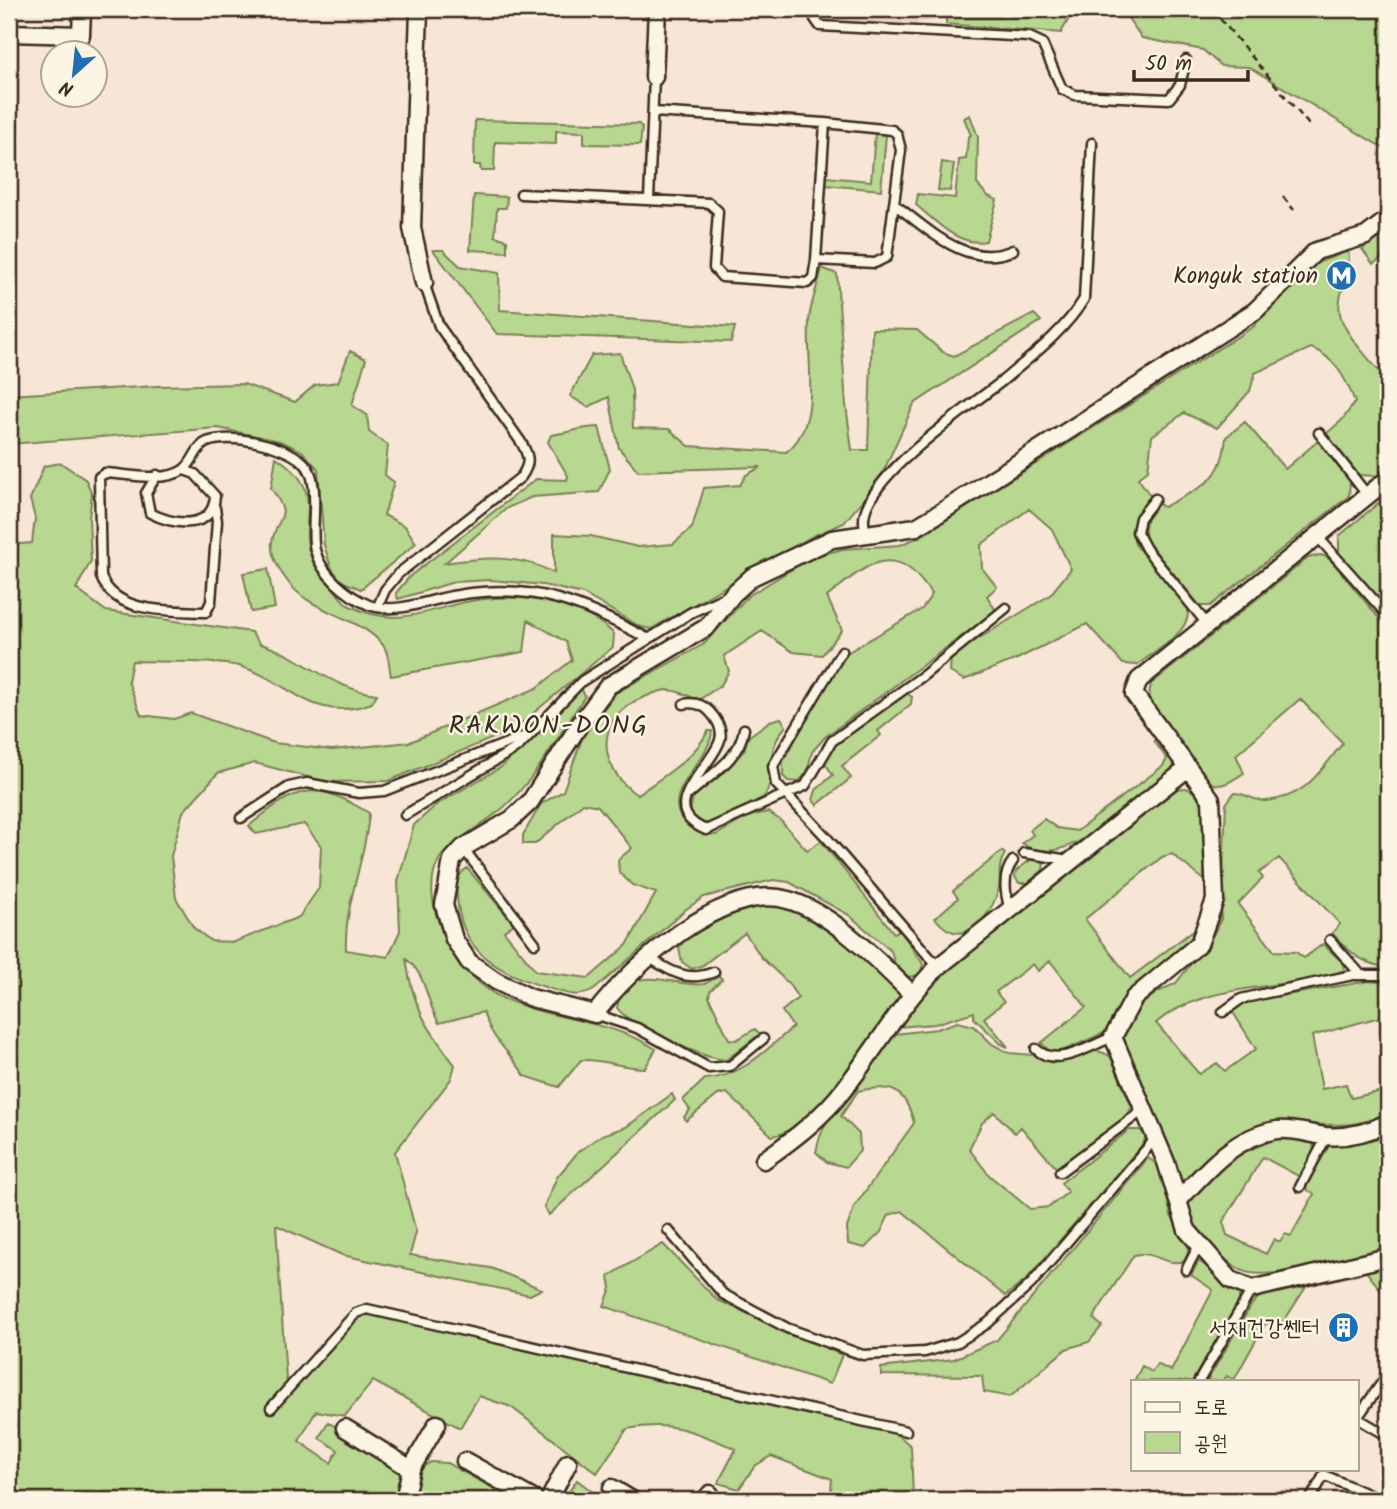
<svg xmlns="http://www.w3.org/2000/svg" width="1397" height="1509" viewBox="0 0 1397 1509" font-family="Kalam,'Poor Story',sans-serif">
  <style>
    .built { fill: #f1d4c4 }
    .green { fill: #b8d790; stroke: #7a8057; stroke-width: 2 }
    .lines { fill: none; stroke-linecap: round; stroke-linejoin: round }
    .service-casing { stroke: #3b2a1e; stroke-width: 13 }
    .minor-casing { stroke: #3b2a1e; stroke-width: 21 }
    .path { stroke: #3b2a1e; stroke-width: 2.5; stroke-dasharray: 7 5; stroke-linecap: butt }
    .service { stroke: #fcf5e5; stroke-width: 8 }
    .minor { stroke: #fcf5e5; stroke-width: 16 }
    .labels { text-anchor: middle; stroke-width: 5; stroke-linejoin: round; paint-order: stroke }
    .poi-label { font-size: 23px; fill: #3b2a1e; stroke: #fcf5e5; text-anchor: end }
    .quarter-label { font-size: 26px; letter-spacing: 2px; fill: #3b2a1e; stroke: #fcf5e5 }
  </style>
  <rect width="100%" height="100%" fill="#f7e6d6"/>
  <filter id="ink" filterUnits="userSpaceOnUse"><feTurbulence type="fractalNoise" baseFrequency=".0143" numOctaves="2"/><feDisplacementMap in="SourceGraphic" scale="14" xChannelSelector="R" yChannelSelector="G"/><feConvolveMatrix kernelMatrix="1 2 1 2 8 2 1 2 1" color-interpolation-filters="sRGB"/></filter>
  <g filter="url(#ink)">
    <path class="built" d="M824,9H996L902,26L824,22Z"/>
    <path class="green" d="M946,9H1074L1061,33L946,24Z
      M1105,9H1388V151L1249,67L1221,66L1203,50L1142,38L1127,17Z
      M970,115L978,137L977,184L988,196L997,200L986,241C958,247 936,221 916,205L918,194L955,198L959,160L966,159L968,137L971,135L964,118Z
      M475,120L639,124L642,128L640,145L584,144V132L556,131V144L495,142L494,171H481L480,165H474Z
      M875,134L886,135L881,190L825,185L826,177L871,181Z
      M942,162L954,164L950,191L938,190Z
      M474,195L507,197L506,208H497L495,236L507,240V252L470,250Z
      M1388,233V254L1373,264L1362,249Z
      M433,250H443L460,266L499,273L500,310L735,327L731,342L497,334Z
      M1348,251C1352,269 1343,282 1340,299C1334,325 1363,351 1378,370L1388,361V466L1376,476L1359,475L1326,434L1342,420L1355,402C1346,379 1335,357 1311,348L1255,373L1250,391L1217,428L1184,413L1152,436L1148,470L1138,478L1151,497C1136,511 1130,524 1135,544L1188,609C1191,633 1155,651 1137,665L1123,664L1087,624L1017,659L964,680L950,672L951,658L960,650L1050,595L1071,569L1052,529L1029,509L981,545L982,568L997,587L987,596L996,611L825,737L812,752L807,773L798,782L788,781L783,776V760L845,654L922,609L932,594C926,587 918,575 910,569C880,546 850,579 827,597L842,630L822,655L793,652L762,631L724,656L729,671L721,685L699,700C690,697 678,690 668,690C660,690 649,695 642,698C593,718 598,768 637,795C662,777 694,759 708,731H712C711,761 656,794 686,824C695,832 704,835 716,835L749,816L768,812L780,820L807,850L821,841L894,933L900,930L923,964L920,975L908,977L895,964L891,951L849,915L789,882L773,880L704,897L685,910L594,990C578,999 565,993 548,988C499,973 460,953 457,896C456,885 457,875 467,868L514,924L504,931L536,971L589,978L627,945L656,893L632,885L619,872L618,860L632,848L598,806L583,803L535,844H523V835L541,804L563,791L583,736L616,693L704,644L748,596L812,557L843,549L900,545L921,536L1253,327L1285,292L1299,270Z
      M822,268L837,274L846,405L852,450H868L872,329L917,330L943,352L954,356L1034,314L1041,321L914,404L880,479L844,523L813,536L651,629L641,627L583,594L543,585L491,580L454,582L398,599L396,593L410,576L536,479L567,480L568,476L548,442L551,435C569,433 581,427 599,427L610,469L599,492L532,497L507,508L445,563C483,557 519,554 554,573V534L591,536L638,547L673,544L692,528L704,488L740,485L746,475L761,467L638,471L619,448L609,397L588,407L570,396L592,355L620,353L632,390L633,428L669,429L689,446L786,452C823,424 806,362 809,321C810,304 818,285 822,268Z
      M350,351L366,359L352,405L367,415L369,432L388,445L385,475L394,482L384,515L405,526L416,543L361,589L341,581L331,567L324,545L318,469L302,451L280,441L218,428L9,444V395L157,386L244,384L295,402L315,385L338,382Z
      M1245,422L1285,469L1318,441L1350,482L1349,496L1210,606H1200L1146,540C1143,523 1146,515 1157,503L1164,507C1201,486 1222,484 1226,437Z
      M276,457C333,494 291,523 315,565C319,573 327,580 332,586C337,593 342,602 350,606C405,632 432,604 484,599C528,594 582,603 614,634L613,647L513,730L388,781L326,782L255,763L218,773L183,812L171,856L176,898L194,928L211,941L234,942L299,917L319,888L321,846L304,824L256,834L249,826C297,785 315,780 369,813C366,860 344,902 346,950L388,957L400,931L398,881L414,825L436,805L503,766L581,688L585,696C560,733 537,778 503,808C488,821 449,844 440,858C414,902 458,976 500,997C548,1020 609,1019 656,1049L645,1068C621,1068 605,1059 581,1060L559,1087L525,1076C508,1049 494,1044 483,1012L439,1023C426,1002 427,974 406,959C413,1008 426,1026 455,1065L451,1079L395,1152L416,1232L410,1255L491,1268L542,1289L530,1295L342,1255L276,1225L286,1379L291,1389L357,1317L367,1312L894,1432L911,1446L913,1497L906,1500H830L832,1479L771,1456L755,1466L739,1489L718,1483L736,1449C695,1432 673,1420 627,1429L597,1473L511,1407L479,1396L460,1428L373,1381L345,1416L316,1411L299,1441L331,1463L338,1450L319,1438L328,1422L400,1469L404,1474L397,1500H9V545L32,543L35,518L30,499L44,466L61,463L86,480L92,494L89,518L91,561L76,589L106,611L251,632L260,644C302,655 331,690 377,694L372,703C312,725 291,681 239,666C217,660 158,662 132,661L128,681L141,715L174,719L191,713L274,743L332,750L410,742L537,688L572,660L566,642L528,620L524,652L391,676C389,667 389,652 383,645C358,615 312,614 288,582C280,572 270,555 272,542C277,513 294,521 271,488Z
      M1388,495V607L1339,554V536Z
      M1320,555L1327,557L1336,566L1388,629V968C1361,963 1350,953 1332,933L1340,924L1279,858L1259,873L1263,878L1238,904L1274,951L1296,952L1304,958L1323,944L1341,961L1345,970C1284,992 1207,980 1156,1023L1199,1074L1217,1063L1225,1071L1256,1049L1231,1009L1240,1003L1369,981L1388,983V1019L1376,1018L1312,1036L1322,1089L1346,1084L1351,1098L1378,1092L1388,1084V1111C1342,1141 1288,1109 1240,1135C1219,1146 1208,1162 1190,1177C1186,1181 1186,1180 1181,1180L1123,1047V1037L1136,1009L1158,992L1176,983L1212,937L1221,919L1226,804L1234,793C1246,793 1256,802 1266,801C1307,797 1319,772 1343,743L1300,699L1236,755L1244,773C1228,783 1220,791 1204,778L1148,700L1151,684L1308,558Z
      M268,569L275,608L251,612L243,573Z
      M905,692L912,697L911,704L878,731L881,735L842,766L851,778L817,805L813,800L816,790L833,775L825,763L829,750Z
      M781,718L786,726C762,753 778,777 764,797L716,823H698L690,811L693,797L744,751L748,737L770,721Z
      M1157,735L1175,761L1173,771C1144,795 1062,876 1022,843L1033,835L1030,830L1044,819L1057,828L1077,831L1163,766L1167,759L1154,741Z
      M1186,788C1217,799 1206,855 1204,880L1172,854L1162,857L1085,919L1130,978L1191,932L1194,937L1129,994L1106,1032L1060,1052L1050,1051L1041,1043L1086,1007L1050,961L1038,971L1033,964L996,992L1004,1002L984,1018L1008,1047L1001,1044L974,1018V1012L935,1024L897,1027L923,991L1177,789Z
      M1002,851L1005,854C996,867 1002,879 998,892C987,922 961,951 935,918L958,898L953,891Z
      M1034,857L1044,862L1043,870L1028,883H1019L1015,877L1016,871Z
      M772,903C779,905 787,906 794,908C817,919 897,973 902,997C875,1034 819,1129 772,1136L727,1093L718,1095L686,1121L684,1117L690,1110L683,1100L705,1079C742,1077 766,1050 793,1027L782,1011L798,998L788,983L762,958L745,933L703,965L692,969L682,962L679,948C697,920 740,906 772,903Z
      M719,976L722,979L710,991L709,997L729,1039L736,1040L755,1029L760,1034L726,1060C704,1059 629,1025 617,1008C625,957 678,989 704,984C709,982 714,979 719,976Z
      M957,1022L974,1026L992,1044L1009,1053L1034,1055L1053,1063C1074,1057 1092,1043 1111,1057L1132,1107L1126,1118L1057,1169L1021,1127L1015,1133L994,1112L982,1123L969,1149L990,1176L1030,1209L1049,1207L1068,1192L1061,1183L1129,1130H1140L1146,1136L1143,1144L1025,1281L1005,1296L902,1211L889,1215L881,1232L865,1248L848,1244L847,1228L854,1207L914,1123C905,1088 891,1084 858,1091L841,1116L859,1134L860,1151L846,1167L827,1162L816,1152C823,1107 868,1069 895,1034L937,1029Z
      M672,1094L675,1100L549,1215L544,1207L557,1177L578,1152L602,1135L626,1127Z
      M1388,1130V1170L1383,1176L1388,1180V1248C1351,1256 1287,1278 1250,1273C1227,1269 1196,1230 1186,1210L1198,1186L1228,1159L1283,1136L1313,1142L1314,1153L1300,1177L1263,1157L1223,1222L1227,1235L1266,1254L1274,1239L1280,1242L1285,1234L1291,1236L1314,1194L1304,1188L1329,1146L1336,1141L1359,1143Z
      M1148,1158L1160,1166L1171,1216L1189,1247L1185,1261C1163,1267 1155,1250 1134,1255L1097,1312L1094,1319L1102,1326L1089,1342L1066,1349L1010,1397L984,1392L982,1376L881,1375V1368L954,1359L997,1340Z
      M663,1244L717,1300L842,1355L830,1384L604,1306L611,1288L609,1276Z
      M1199,1261L1239,1291V1302L1192,1381H1134L1142,1366L1152,1372L1157,1364L1171,1371L1213,1290L1191,1275Z
      M1388,1268V1299L1365,1270Z
      M1306,1287L1284,1321L1265,1324L1234,1380L1227,1376L1223,1381H1207L1252,1304L1261,1295Z
      M431,1462L447,1463L515,1500H411L420,1468Z
      M577,1480L593,1492L588,1500H563Z"/>
    <g class="lines">
      <defs>
        <path id="service" d="M815,9V19L820,26L1029,37L1042,43L1062,89L1075,95L1169,99L1180,85L1186,60
          M521,194L709,203L718,211L714,268L722,277L807,283L813,278L816,260L825,123L653,112
          M649,200L654,77
          M894,204C928,229 968,270 1013,250
          M816,260L875,263L887,257L901,150L897,134L892,130L825,123
          M1319,433L1368,496
          M157,475L146,493L150,513C174,525 213,531 215,496L195,474L184,470
          M1155,499L1140,518L1137,532L1146,549L1207,624
          M215,508L217,521L211,602L206,612C172,610 116,615 101,577L99,477L105,473C126,474 164,483 183,470C194,463 195,447 207,442C233,433 283,445 303,462C323,479 309,528 315,550C321,574 347,596 369,605C397,615 430,599 458,595C536,582 582,604 649,639
          M868,534C839,492 974,404 1001,382C1029,358 1065,331 1084,299L1092,143
          M1317,536L1388,616
          M378,606L385,590L398,574L521,477C531,463 529,456 521,442L439,326L424,283
          M684,704C694,702 702,704 709,711C716,718 723,729 720,740C712,768 653,808 706,830L786,794L776,784L773,766L842,651
          M689,794C711,774 739,760 744,729
          M405,815L518,747L582,681L690,613L727,596
          M241,818L289,787L307,783L359,793L384,791L528,735
          M463,848L535,943
          M1024,853L1069,860
          M1010,910C1005,893 1002,875 1013,861
          M1330,940L1361,975
          M650,958C672,973 689,982 714,972
          M938,967L827,838L786,794L805,786L832,741L924,675L1006,608
          M1223,1012L1241,999L1267,993L1353,975H1388
          M595,1014L637,1028L709,1068L730,1066L763,1039
          M1036,1049C1057,1069 1090,1045 1113,1037
          M1060,1172L1142,1111
          M1300,1187L1327,1136
          M668,1230L723,1294L787,1328L863,1355L925,1352L958,1342L988,1323L1031,1284L1155,1139
          M1186,1270L1199,1245
          M1388,1374L1357,1418L1388,1436
          M1199,1381L1252,1289
          M271,1408L356,1313L367,1309L906,1431
          M1310,1500L1324,1475L1378,1499L1388,1498"/>
        <path id="minor" d="M419,9L412,228L424,283
          M9,33L81,35L82,9
          M654,77L657,9
          M1388,479L1139,680L1134,694L1211,799L1215,900L1199,944L1134,998L1113,1037L1166,1162L1187,1230L1231,1280L1252,1289L1388,1257
          M911,993C879,962 832,912 788,900C724,881 630,967 595,1014L531,998L496,981L469,962L454,939L444,905L452,860L463,848L512,819L530,802L580,724L608,686L707,627L733,594L752,577L832,539L916,527L938,514L1255,311L1316,251L1366,236L1388,219
          M764,1160C794,1139 823,1117 845,1088C877,1047 901,1003 938,967L1188,768
          M1178,1201C1206,1171 1233,1137 1277,1130C1293,1128 1309,1134 1325,1136C1346,1138 1369,1132 1388,1123
          M345,1428L411,1469
          M465,1461L535,1500
          M612,1488L632,1500
          M404,1500L411,1469L437,1424
          M549,1500L568,1463
          M706,1500L710,1494"/>
      </defs>
      <use href="#service" class="service-casing"/>
      <use href="#minor" class="minor-casing"/>
      <path class="path" d="M1212,9L1310,126
        M1283,197L1294,210"/>
      <use href="#service" class="service"/>
      <use href="#minor" class="minor"/>
    </g>
  </g>
  <defs>
    <symbol id="metro-disc" viewBox="-11 -11 22 22"><circle r="9.5" fill="#1f6fb2" stroke="#fcf5e5"/><path d="M-5.5 5V-5H-3L0 0L3-5H5.5V5H3V-.5L0 4L-3-.5V5Z" fill="#fff"/></symbol>
    <symbol id="building-disc" viewBox="-11 -11 22 22"><circle r="9.5" fill="#1f6fb2" stroke="#fcf5e5"/><path d="M-4-6H4V6H1V3H-1V6H-4ZM-2.5-4.3h1.7v1.8h-1.7ZM.8-4.3h1.7v1.8H.8ZM-2.5-1h1.7V.8h-1.7ZM.8-1h1.7V.8H.8Z" fill="#fff"/></symbol>
  </defs>
  <g fill-rule="evenodd">
    <use href="#metro-disc" x="1324" y="258" width="35" height="35"/>
    <use href="#building-disc" x="1326" y="1310" width="35" height="35"/>
  </g>
  <g class="labels">
    <g class="poi-label">
      <text x="1318" y="283">Konguk station</text>
      <text x="1320" y="1335">서재건강쎈터</text>
    </g>
    <g class="quarter-label">
      <text x="549" y="733">RAKWON-DONG</text>
    </g>
  </g>
  <rect width="1397" height="1509" fill="none" stroke="#fcf5e5" stroke-width="35"/>
  <rect x="18" y="18" width="1362" height="1474" fill="none" stroke="#3b2a1e" stroke-width="2.5" filter="url(#ink)"/>
  <rect x="1131" y="1380" width="228" height="91" fill="#fcf5e5" stroke="#afa495" stroke-width="2"/>
  <rect x="1145" y="1402" width="35" height="10" fill="#fcf5e5" stroke="#afa495" stroke-width="2"/>
  <text x="1194" y="1414" font-size="21" fill="#3b2a1e">도로</text>
  <rect x="1145" y="1432" width="35" height="21" fill="#b8d790" stroke="#afa495" stroke-width="2"/>
  <text x="1194" y="1450" font-size="21" fill="#3b2a1e">공원</text>
  <g transform="translate(74 74) rotate(207)"><circle r="33" fill="#fcf5e5" stroke="#afa495" stroke-width="2"/>
  <path d="M0-5L12 26L0 18L-12 26Z" fill="#1f6fb2"/>
  <text y="-10" font-size="19" font-weight="bold" text-anchor="middle" fill="#3b2a1e">N</text>
  </g>
  <path d="M1134 70v10h114v-10" fill="none" stroke="#3b2a1e" stroke-width="3.5"/>
  <text x="1145" y="70" font-size="21" fill="#3b2a1e" stroke="#fcf5e5" stroke-width="5" paint-order="stroke">50 m</text>
</svg>
